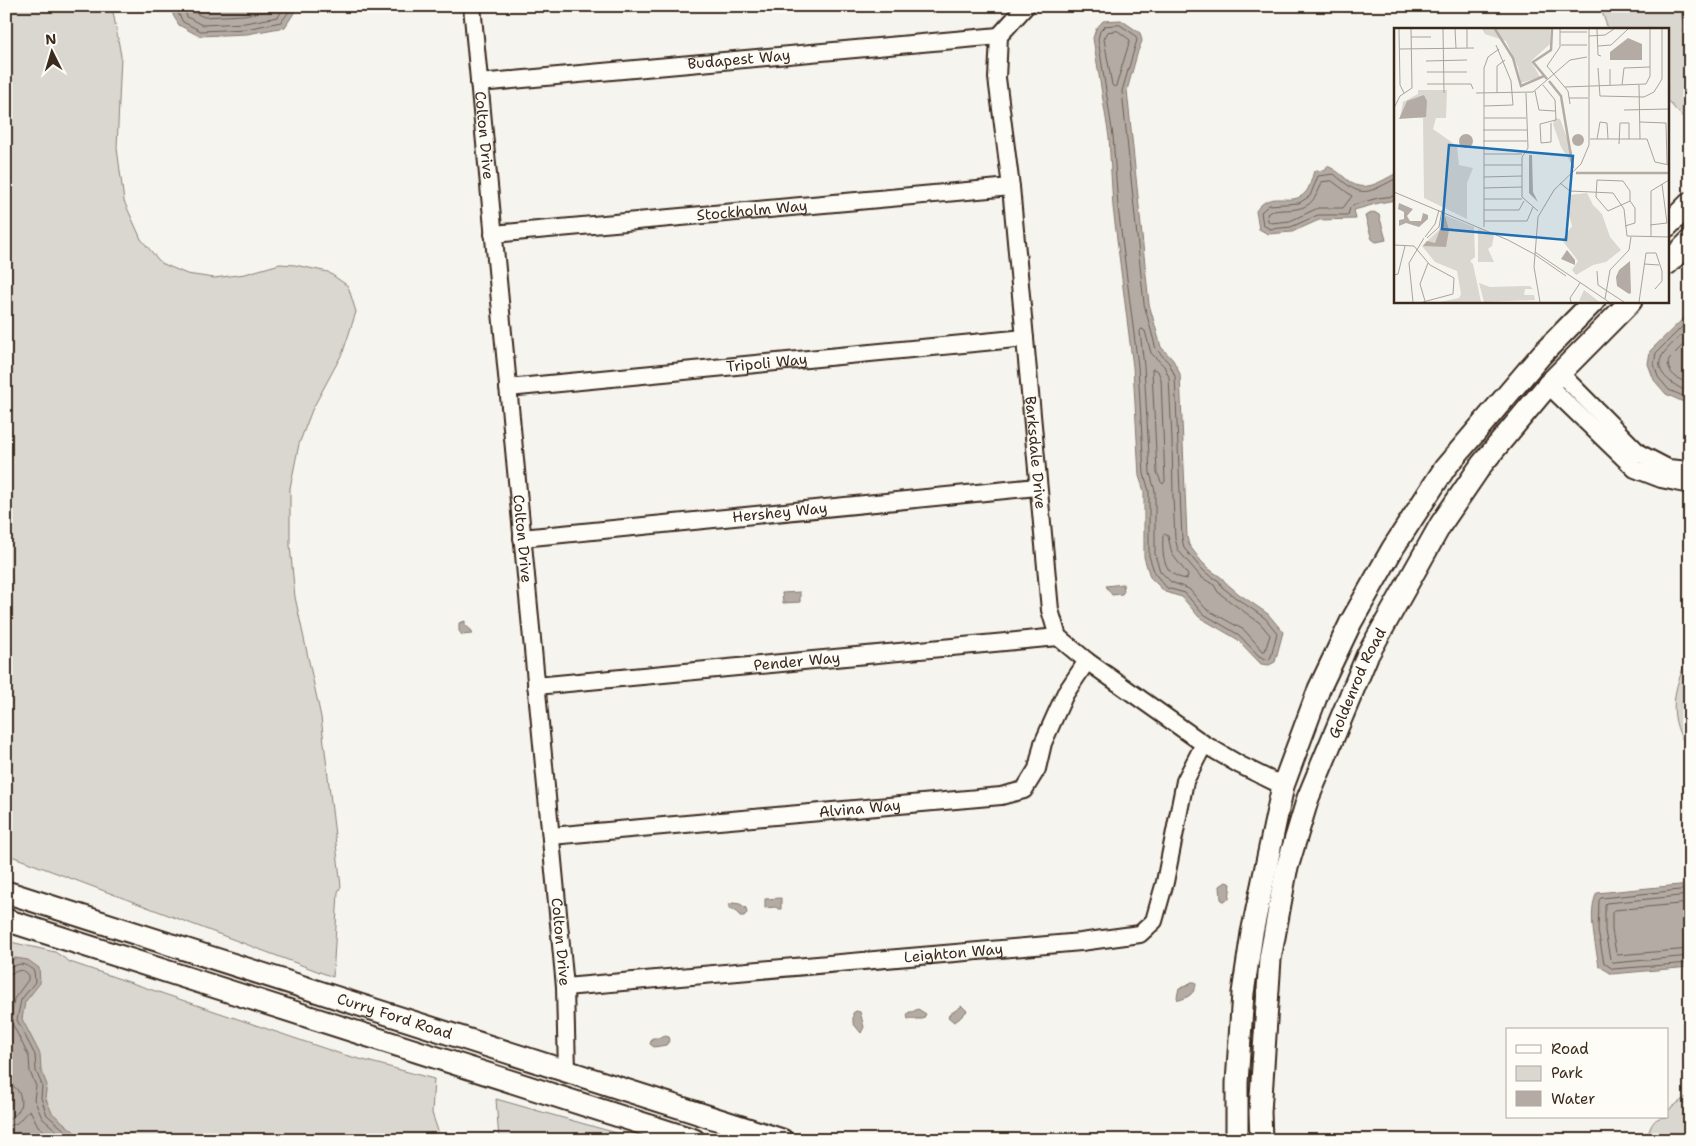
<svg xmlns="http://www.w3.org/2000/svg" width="1696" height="1146" viewBox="0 0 1696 1146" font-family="'Shantell Sans',sans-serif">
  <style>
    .green { fill: #dad6d0; stroke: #8a8077 }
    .water { fill: #b4aca4; stroke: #84786e }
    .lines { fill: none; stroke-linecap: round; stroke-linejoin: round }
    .shore { stroke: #6b5e54; stroke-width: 1 }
    .stream { stroke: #84786e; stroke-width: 4 }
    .minor-casing { stroke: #3b2a1e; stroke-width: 20 }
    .major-casing { stroke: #3b2a1e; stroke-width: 25 }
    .minor { stroke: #fdfcf7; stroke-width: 16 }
    .major { stroke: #fdfcf7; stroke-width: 21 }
    .labels { text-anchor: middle; stroke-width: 4; stroke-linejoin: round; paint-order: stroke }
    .street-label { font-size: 15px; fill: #3b2a1e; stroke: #fdfcf7 }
    .inset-river { fill: none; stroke: #b4aca4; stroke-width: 2.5 }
    .inset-road { fill: none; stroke: #aba39b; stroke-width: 1 }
    .view { fill: #1f6fb2; fill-opacity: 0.15; stroke: #1f6fb2; stroke-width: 2.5 }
    .inset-edge { fill: none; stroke: #3b2a1e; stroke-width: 2.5 }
  </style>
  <rect width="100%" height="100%" fill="#f5f4ee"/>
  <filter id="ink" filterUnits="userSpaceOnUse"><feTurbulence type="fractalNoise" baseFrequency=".02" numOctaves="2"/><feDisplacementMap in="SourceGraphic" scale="10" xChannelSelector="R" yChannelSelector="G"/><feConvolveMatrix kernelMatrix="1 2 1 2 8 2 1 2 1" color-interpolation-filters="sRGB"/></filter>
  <g filter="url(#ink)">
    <path class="green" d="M6,6H112L121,56L117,148L124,201L141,239L161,263L187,274L214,278L245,274L280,264L295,265L328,272L348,286L356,312L343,352L312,410L299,444L290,488V545L295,597L321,717L341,886L338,892L333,977L6,854Z
      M1600,6H1684L1690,61V125L1667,100V29H1608Z
      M1690,523V556C1684,546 1683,532 1690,523Z
      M1690,654V752C1666,718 1672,689 1690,654Z
      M6,941L55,952L70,962L341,1054L434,1079L432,1113L441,1140H6Z
      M1690,1094V1140H1645C1652,1127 1651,1117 1667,1117V1111Z
      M496,1099L641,1140H499Z"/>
    <path class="water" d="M173,6H292L294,13L285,27L247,34L199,36L179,25L173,15Z
      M1121,20L1140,33L1142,41L1138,51L1127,90L1149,304L1161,347L1173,360L1180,374L1187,537L1189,545L1201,561L1209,569L1222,578L1226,583L1239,594L1268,614L1283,632L1275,662L1269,665L1261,664L1237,639L1199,617L1182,597L1165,592L1150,577L1144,557V491L1139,476L1133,367L1113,207L1109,137L1093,38L1096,29L1103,21Z
      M1327,166C1337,170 1341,175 1350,182C1365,193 1381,181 1395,174V200L1379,203L1354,210L1356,219L1319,220L1292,232L1268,234L1259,229L1256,211C1271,188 1291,208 1305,193C1310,188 1312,177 1314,171L1326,170Z
      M1374,212L1379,215L1386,240L1376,242L1372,239L1365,216Z
      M1690,312V405L1666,394L1654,380L1648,364L1650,351Z
      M1123,584L1124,591L1122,594L1112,595L1106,586Z
      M800,592V602L783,603L782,593Z
      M465,621V625L472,631V634L462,635L459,631V623Z
      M1226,882L1231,884L1229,899L1223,901L1221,899L1220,886Z
      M1690,884V967L1612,974L1599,966C1596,947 1587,911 1597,893Z
      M781,898V909H778L776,907L765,908V899Z
      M733,903L740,904L746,908L747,913L744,916H740L737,912L729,908V905Z
      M15,958L28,960L39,968L40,983L25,1002L22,1019L40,1054L41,1070L47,1085L45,1097L52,1113L84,1140H6V1118L10,1102L7,1086L9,1063L6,1044V964Z
      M1191,982H1195L1196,984C1196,993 1186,999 1178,1000L1177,997L1179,988L1187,986Z
      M962,1006L967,1011L959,1019L954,1022L948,1017L950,1014Z
      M918,1009L926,1014L923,1019H908L907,1015L909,1012H912Z
      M856,1011L860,1012L864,1027L861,1033L853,1023V1013Z
      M665,1036L669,1037L670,1040L666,1045L654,1047L650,1044L652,1038H659Z"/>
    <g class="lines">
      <path class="shore" d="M178,6V13L183,22L201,31L246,29L281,22L288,13V6
        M184,6L187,17L202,25L245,23L278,17L282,11L281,6
        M191,6L193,12L204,17L244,15L272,10L274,6
        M1120,25L1135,35L1137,40L1122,91L1144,304L1156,349L1169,363L1175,376L1182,538L1184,548L1198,565L1206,573L1219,581L1222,587L1236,598L1265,618L1277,633L1271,657L1268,660L1259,656L1239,635L1202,613L1185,593L1167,588L1155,574L1149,556V491L1144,474L1138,366L1118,207L1113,136L1098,39L1100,31L1105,26Z
        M1118,31L1130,40L1116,86L1114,87L1112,85L1104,39L1108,32Z
        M1395,179C1363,196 1361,197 1334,174L1318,176L1310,196L1299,203L1269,205L1261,212L1263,225L1270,229L1291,227L1318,215H1348L1350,208L1353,205L1378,198L1395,196
        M1332,181L1352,196L1343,208H1318L1290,221L1271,223L1268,221L1267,214C1272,210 1276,211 1282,210C1306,210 1314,205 1322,182Z
        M1690,319L1656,353L1654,364L1658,377L1669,390L1690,399
        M1690,328C1683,334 1665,349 1662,356C1652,374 1677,387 1690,393
        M1142,329L1145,331L1151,353L1164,366L1169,377L1172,440L1173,497L1175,538L1178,550L1201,577L1214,585L1218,592L1232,603L1260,623L1270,635L1265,651H1263L1244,630L1206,609L1189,589L1171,582L1160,571L1155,555V491L1150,473L1144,366L1140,332Z
        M1690,338L1669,359C1665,373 1679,380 1690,384
        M1153,369L1158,371L1161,379L1165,481L1163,484L1161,482L1157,472L1152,371Z
        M1165,534L1168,536L1172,554L1188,575L1187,579C1163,576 1162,556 1163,536Z
        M1690,889L1601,898L1599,900L1598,931L1604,963L1613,969L1690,963
        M1690,895L1606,903L1605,905V931L1610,959L1614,963L1690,956
        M1690,903L1614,910L1612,912V930L1616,953L1618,955L1690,949
        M6,968C20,965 21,960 34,971L35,982L21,1000L17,1020L35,1055L36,1071L42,1085L41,1098L47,1115L76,1140
        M6,974C16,974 20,966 28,974V980L14,999L11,1021L29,1057L30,1072L36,1086L34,1099L42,1118L67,1140
        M6,1084C26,1085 26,1117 6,1119
        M6,1126C22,1125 20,1116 30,1110L38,1126L55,1140"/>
      <path class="stream" d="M1683,6L1690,120"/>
      <defs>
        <g id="minor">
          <path id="s1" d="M472,6L565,987L567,1072"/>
          <path id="s2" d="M1026,6L999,36L997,78L1011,187L1050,610L1058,637L1087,661L1204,744L1240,765L1283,786"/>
          <path id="s3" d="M479,83L999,36"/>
          <path id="s4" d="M493,234L1011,187"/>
          <path d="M1560,373L1639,453L1668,468L1690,470"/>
          <path d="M1548,385L1635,469L1661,479L1690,485"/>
          <path id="s5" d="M508,388L1025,338"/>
          <path id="s6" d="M522,538L1037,487"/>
          <path id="s7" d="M536,686L1058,637"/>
          <path id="s8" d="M551,836L1001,796L1024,790L1037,769L1043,743L1065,694L1087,661"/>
          <path id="s9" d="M565,987L1081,942L1140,934L1154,921L1165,882L1185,781L1204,744"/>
        </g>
        <g id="major">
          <path d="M1667,226L1690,203"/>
          <path d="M1667,264L1690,241"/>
          <path id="s10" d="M6,892L782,1140"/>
          <path d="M6,920L694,1140"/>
          <path d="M1237,1140V1083L1243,993L1252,933L1283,786L1319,689L1351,622L1393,548L1445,468L1542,354L1594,301"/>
          <path id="s11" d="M1261,1140L1260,1112L1270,959L1286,871L1308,798L1367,656L1441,524L1482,464L1548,385L1631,301"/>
        </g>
      </defs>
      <use href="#minor" class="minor-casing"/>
      <use href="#major" class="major-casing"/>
      <use href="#minor" class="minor"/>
      <use href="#major" class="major"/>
    </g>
  </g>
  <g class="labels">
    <g class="street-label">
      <text dy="5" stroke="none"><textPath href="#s3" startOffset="261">Budapest Way</textPath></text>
      <text dy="5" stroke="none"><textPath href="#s1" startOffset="130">Colton Drive</textPath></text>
      <text dy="5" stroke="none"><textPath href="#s4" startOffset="260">Stockholm Way</textPath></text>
      <text dy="5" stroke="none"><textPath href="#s5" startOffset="260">Tripoli Way</textPath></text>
      <text dy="5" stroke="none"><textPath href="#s2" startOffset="459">Barksdale Drive</textPath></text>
      <text dy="5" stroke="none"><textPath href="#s6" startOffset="259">Hershey Way</textPath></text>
      <text dy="5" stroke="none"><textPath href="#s1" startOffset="535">Colton Drive</textPath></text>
      <text dy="5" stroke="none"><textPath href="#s7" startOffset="262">Pender Way</textPath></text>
      <text dy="5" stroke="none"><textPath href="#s11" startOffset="472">Goldenrod Road</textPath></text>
      <text dy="5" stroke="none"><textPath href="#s8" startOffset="310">Alvina Way</textPath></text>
      <text dy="5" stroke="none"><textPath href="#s1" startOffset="940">Colton Drive</textPath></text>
      <text dy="5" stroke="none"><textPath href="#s9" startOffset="390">Leighton Way</textPath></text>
      <text dy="5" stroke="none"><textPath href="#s10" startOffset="408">Curry Ford Road</textPath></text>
    </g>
  </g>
  <g transform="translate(1394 28)">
    <rect width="275" height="275" fill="#f5f4ee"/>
    <path d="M88,1H156V16L137,33L146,49L127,55L124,39L112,13L91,6ZM24,62H53L52,90H42L39,101L63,118L65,137L79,140L73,155V191L30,170L29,90H6L9,74L24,66ZM161,90L166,91L178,124L179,138L167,119L159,96ZM193,165L199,177L208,186L216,209L227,222L212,234L199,237L182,247L178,242L184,233L168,212L178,198L173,180L175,167ZM48,186L80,199L81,229L76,233L79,236L87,274H46L65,270L67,266L63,243L41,234L28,218L45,202ZM84,201L100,207L98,218L94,221L100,234H84ZM85,255L96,259L136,258L139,261H131L130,267H140L141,272L90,274ZM190,262L203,272L205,274L185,273Z" fill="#dad6d0"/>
    <path d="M234,10L248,16V32H216V24ZM30,67L33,73L32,89L5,91L13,73ZM178 112a6 6 0 1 1 12 0a6 6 0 1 1-12 0ZM65 113a7 7 0 1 1 14 0a7 7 0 1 1-14 0ZM135,127H138L139,164L144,174L135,165ZM5,175L19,181L13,188L16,193H27L29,185L34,187V191L25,199L12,195L5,198V192L10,191V184L4,181ZM51,188L55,202L52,219L29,218L33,213L41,215ZM173,222L181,232V237L167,231ZM236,233L237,265L235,266L223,258L222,249L225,242Z" fill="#b4aca4"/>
    <path class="inset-river" d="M101,1L119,30L127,58L150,48M153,51L139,34L157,22L158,1M155,53L167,68L179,140M182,145H275"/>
    <path class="inset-road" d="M5,1L6,57L10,65M49,1L50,65M61,1L62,20M73,1V20M166,1V19L153,38L174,63L176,76M203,1L204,27L207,28M166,4H193M195,8L211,7L220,1M17,9H37M167,17H193M204,18L217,17L234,1M5,21L80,20M32,33L73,32M204,40L206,68L250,69L260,64L268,51V1M216,41V57M33,44H73M33,56H77L79,61M149,57L161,72L162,92L146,96L147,115L157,114V95M228,57L230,40L256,39M245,57L246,111M171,59L252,56L256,48V1M141,63L145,82L161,83M82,65L139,64L176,32L193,29M103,65V38L111,32M132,65L134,120L128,129V169L144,183M175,70H194M90,78L119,77L117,53L102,17M0,80L6,68L18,60L17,1M230,82L275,81M90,90H132M246,94L272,95L273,136M89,102H133M196,111H253L261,134L275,137M203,111L206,94L213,95L214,111M89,113H133M225,116L226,95H235V111M90,126H128M90,137H128M90,149L128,148M203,152L229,153L236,163V173L214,183L202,169ZM166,155L176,163L219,165L230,181L233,208L275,209M90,160L128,159M0,164L114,212L140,226M90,171H128M90,182H125L130,173M90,193H133L139,179M256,197L273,195L268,156M231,198L241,195V180L236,173M90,199V40L94,29L105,21M31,209L41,196L45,182M257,209V163L275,152M33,210L45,199L48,182M0,217L20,218L36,237L60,250L59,266L29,274M141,224L215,274M140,226L172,248M250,236L265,237M203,243L204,257L230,274M0,247L4,246L11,218M211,271L216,242L235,222L237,209M31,273L26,256L34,235M19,274L15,235L30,210M146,274L140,239L144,189L160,162L187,136L195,117V1M177,274L176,270L186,255M245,274L252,225H262L268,243V253L261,261"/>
    <path class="view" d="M55,117L179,128L172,212L48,201Z"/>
    <rect width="275" height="275" class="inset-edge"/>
  </g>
  <rect width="1696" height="1146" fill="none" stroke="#fdfcf7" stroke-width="25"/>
  <rect x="12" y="12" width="1671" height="1121" fill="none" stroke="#3b2a1e" stroke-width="2" filter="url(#ink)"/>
  <rect x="1506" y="1028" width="162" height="90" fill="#fdfcf7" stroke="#afa8a0"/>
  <rect x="1516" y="1045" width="25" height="8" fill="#fdfcf7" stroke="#afa8a0"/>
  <text x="1551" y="1054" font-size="15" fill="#3b2a1e">Road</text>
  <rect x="1516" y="1066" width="25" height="15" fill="#dad6d0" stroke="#afa8a0"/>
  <text x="1551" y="1078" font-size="15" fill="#3b2a1e">Park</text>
  <rect x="1516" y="1091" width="25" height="15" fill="#b4aca4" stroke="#afa8a0"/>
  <text x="1551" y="1104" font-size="15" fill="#3b2a1e">Water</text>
  <g transform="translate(52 52) rotate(355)" stroke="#fdfcf7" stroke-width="4" paint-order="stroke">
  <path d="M0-4L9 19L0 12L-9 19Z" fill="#3b2a1e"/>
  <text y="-8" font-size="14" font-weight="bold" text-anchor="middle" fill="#3b2a1e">N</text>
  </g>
</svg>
